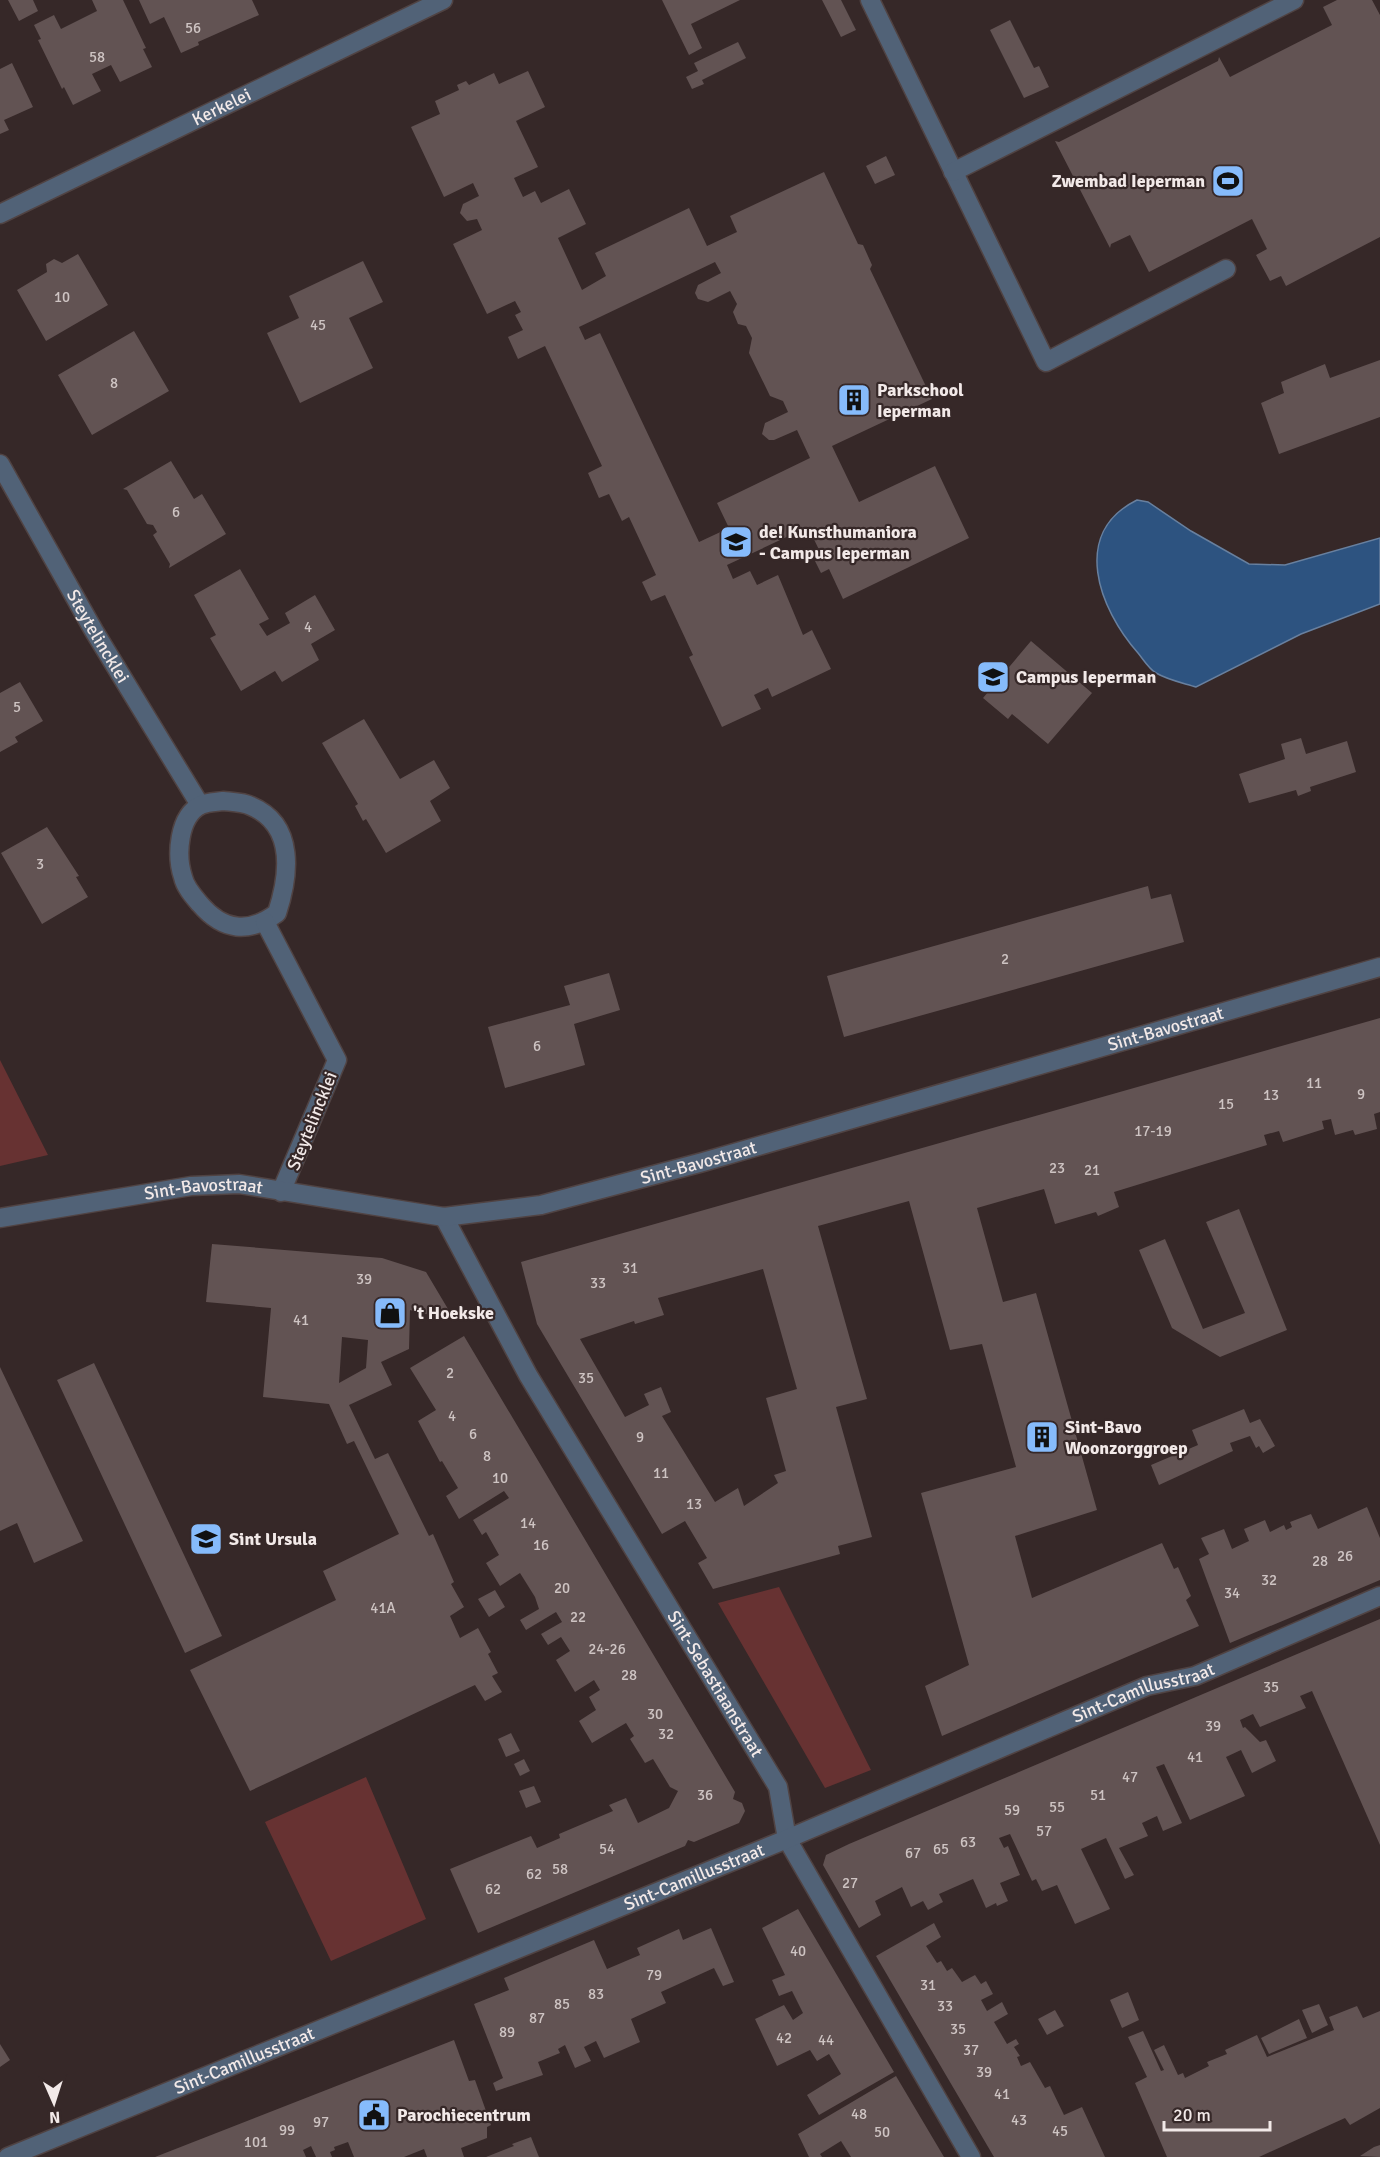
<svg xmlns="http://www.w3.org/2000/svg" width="1380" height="2157" viewBox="0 0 1380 2157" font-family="Signika,sans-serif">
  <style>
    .green { fill: #673232 }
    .water { fill: #2d5380; stroke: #68809f; stroke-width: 1.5 }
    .building { fill: #625353; fill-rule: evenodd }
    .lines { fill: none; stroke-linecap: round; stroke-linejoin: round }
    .minor-casing { stroke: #504343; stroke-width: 21 }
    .minor { stroke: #516277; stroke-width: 18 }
    .labels { text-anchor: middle; stroke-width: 4.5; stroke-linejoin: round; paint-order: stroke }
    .number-label { font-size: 15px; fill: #cec4c3 }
    .street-label { font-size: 18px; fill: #f2e9e8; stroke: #362828 }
    .poi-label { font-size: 18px; font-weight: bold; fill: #f2e9e8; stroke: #362828; text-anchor: start }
  </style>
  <rect width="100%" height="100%" fill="#362828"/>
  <path class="green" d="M0,1060L48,1155L0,1166Z
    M779,1587L871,1770L825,1788L718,1603Z
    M366,1777L426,1919L331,1961L265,1822Z"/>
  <path class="water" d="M1137,500L1148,502L1191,531L1249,564L1285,565L1380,538V604L1301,634L1196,687C1183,683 1168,680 1156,673C1149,669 1143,659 1138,653C1099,609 1070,533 1137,500Z"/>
  <path class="building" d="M8,0H33L38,11L19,21Z
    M92,0H123L146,48L143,49L152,67L120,82L111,65L92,74L101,91L73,105L64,87L62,89L38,40L41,39L34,25L54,15L61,29L97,11Z
    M139,0H252L259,15L198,42L199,45L181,53L164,17L150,24Z
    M662,0H740L691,24L702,48L689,55Z
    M822,0H841L856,30L841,37Z
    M1337,0H1372L1380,15V237L1286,286L1281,276L1270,281L1256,255L1267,249L1252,219L1149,272L1130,235L1111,244L1110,248L1055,141L1059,142L1218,61L1219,57L1230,77L1332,25L1323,7Z
    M1010,20L1034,68L1039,66L1049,87L1024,98L990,30Z
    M738,42L746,58L702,80L704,84L692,89L686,77L698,71L694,63Z
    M12,63L33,107L4,120L9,130L0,134V69Z
    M528,71L545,107L516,121L538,167L514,178L523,197L535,191L541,203L569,189L586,224L558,238L582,290L606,276L595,253L689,208L707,246L737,232L730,216L824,172L858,244L863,245L872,265L870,269L932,399L832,446L859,502L935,466L969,538L843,599L829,569L821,573L815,561L823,558L808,527L727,565L733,579L750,571L757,585L778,575L803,635L812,630L831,669L772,697L768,688L754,695L761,709L722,727L689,657L693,655L665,595L651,601L642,582L656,575L629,517L622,521L609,494L599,498L588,473L602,466L545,346L518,359L508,337L523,330L515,315L521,312L515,301L487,314L453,244L482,230L477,219L467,221L460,213L463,204L479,196L473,183L444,197L411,127L440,114L435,101L459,90L457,85L466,81L469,85L494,73L499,84ZM715,262L721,273L698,285L695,293L698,299L708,302L730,291L737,304L733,312L738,324L746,326L752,338L749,353L770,396L783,401L788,412L765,423L762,434L769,440H774L797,430L810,458L717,503L729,528L699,542L600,333L585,340L579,327Z
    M886,156L895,175L875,184L866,166Z
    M78,254L108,305L46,341L17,290L47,272L46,264L54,259L62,263Z
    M363,261L383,302L349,318L373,368L300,403L267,333L299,318L289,296Z
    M134,331L169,391L92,435L58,375Z
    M1380,360V417L1279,454L1261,403L1284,393L1281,382L1325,364L1330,378Z
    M171,461L194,499L202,494L226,534L169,568L170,564L153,535L157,532L153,525L147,524L127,490L123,489Z
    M240,569L269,619L259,624L267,636L290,623L285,613L315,595L335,630L311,644L319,660L282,682L275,671L241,691L210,638L216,635L194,595Z
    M1031,641L1092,693L1048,744L1012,714L1008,719L983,698Z
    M20,682L43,721L15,737L18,742L0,752V693Z
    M364,719L400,779L434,760L450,788L430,801L441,821L386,853L366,819L363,821L355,806L358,804L322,743Z
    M1301,738L1306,754L1347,741L1356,772L1310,787L1311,791L1298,796L1296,790L1249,803L1239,774L1285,759L1281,744Z
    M47,827L79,876L76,877L88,897L42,924L1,853Z
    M1148,886L1151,899L1171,894L1184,942L844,1037L827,976Z
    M609,973L620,1010L574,1024L585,1065L505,1088L488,1027L570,1005L564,986Z
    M1380,1018V1112L1374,1114L1377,1129L1355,1135L1353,1130L1335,1135L1331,1119L1322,1121L1324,1129L1283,1142L1279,1131L1264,1135L1267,1145L1114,1192L1119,1207L1098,1216L1096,1212L1055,1224L1044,1189L977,1208L1003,1302L1036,1293L1097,1510L1015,1536L1032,1598L1162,1543L1174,1569L1178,1567L1191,1596L1186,1600L1199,1626L942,1736L925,1686L969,1665L921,1493L1016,1467L982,1344L950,1350L909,1201L818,1226L867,1399L836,1407L872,1537L838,1546L840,1554L713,1589L698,1563L707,1558L685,1521L662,1534L537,1324L521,1262ZM763,1269L797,1389L766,1398L786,1471L774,1475L778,1483L744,1506L738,1488L715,1502L662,1416L671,1412L661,1387L644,1394L649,1405L625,1417L580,1339L634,1321L635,1324L664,1315L658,1298Z
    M1239,1209L1287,1330L1220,1357L1172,1328L1139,1250L1165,1239L1203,1329L1245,1313L1206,1222Z
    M212,1244L382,1258L426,1272L448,1309L434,1316L410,1310L409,1349L381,1362L392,1385L349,1405L375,1459L388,1453L429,1536L433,1534L454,1582L451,1584L464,1607L450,1616L460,1638L478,1628L491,1652L488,1654L498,1673L492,1676L502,1692L485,1701L475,1685L250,1791L190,1670L336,1600L323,1571L399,1534L354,1441L347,1444L329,1404L263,1397L271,1308L206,1302ZM342,1337L368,1340L366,1368L339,1383Z
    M464,1336L735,1792L733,1799L742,1803L745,1811L739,1823L694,1842L688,1840L685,1846L478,1933L450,1869L531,1836L537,1848L560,1838L559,1834L613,1811L609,1805L626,1798L638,1823L669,1808L678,1791L670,1787L653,1759L645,1763L630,1739L634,1736L626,1723L592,1743L579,1721L596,1710L589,1697L600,1690L594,1680L575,1692L556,1660L570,1651L561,1637L548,1645L541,1634L562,1622L556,1612L526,1630L520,1620L539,1609L535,1597L520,1573L500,1586L486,1563L499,1555L486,1532L482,1535L473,1520L509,1498L504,1491L459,1519L446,1496L458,1488L442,1461L440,1462L418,1421L436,1410L410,1368Z
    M94,1363L222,1636L185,1653L57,1380Z
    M0,1367L83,1541L34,1563L17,1523L0,1531Z
    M1244,1409L1250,1423L1260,1419L1275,1446L1263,1453L1259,1446L1256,1448L1250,1436L1230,1443L1233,1451L1159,1485L1151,1465L1198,1445L1192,1430Z
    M1367,1507L1380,1538V1580L1230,1643L1199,1559L1209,1554L1201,1538L1224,1529L1232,1549L1249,1541L1244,1529L1265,1520L1270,1532L1284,1525L1286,1530L1292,1527L1290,1522L1311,1514L1318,1529Z
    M495,1590L505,1607L489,1617L478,1599Z
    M1380,1619V1845L1312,1691L1300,1696L1306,1708L1260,1727L1253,1714L1240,1720L1243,1728L1245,1727L1260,1742L1266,1740L1276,1761L1252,1773L1241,1750L1226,1757L1245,1796L1190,1820L1164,1764L1156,1767L1182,1823L1163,1831L1157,1816L1142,1823L1148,1836L1119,1848L1134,1875L1125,1879L1106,1838L1081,1849L1110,1909L1075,1924L1057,1885L1042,1891L1036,1879L1032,1881L1010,1834L999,1838L1004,1848L1008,1846L1020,1875L1000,1883L1008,1901L997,1906L996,1903L986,1908L973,1879L939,1894L943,1902L928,1910L923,1901L911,1907L902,1887L875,1901L881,1915L859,1928L823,1865L826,1855L849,1844Z
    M511,1733L520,1751L506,1757L498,1739Z
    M524,1759L530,1771L520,1776L514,1764Z
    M534,1786L541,1802L526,1808L519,1791Z
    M798,1909L894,2072L819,2115L807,2095L841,2074L829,2054L817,2061L810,2050L777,2066L755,2019L784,2005L793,2020L803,2013L792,1991L779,1996L772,1980L785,1975L762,1928Z
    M934,1923L941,1937L926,1946L937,1963L941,1961L947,1971L952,1968L962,1982L975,1975L981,1984L986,1981L993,1994L981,2000L987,2011L1002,2002L1008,2014L994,2022L1007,2044L1016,2039L1019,2044L1014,2047L1020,2056L1017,2057L1021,2066L1030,2062L1045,2088L1050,2086L1064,2115L1082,2107L1105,2157H994L876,1956Z
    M711,1928L734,1982L723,1986L714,1968L661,1992L666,2003L631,2019L640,2042L604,2058L596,2041L584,2047L591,2061L575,2068L565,2045L558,2049L560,2053L538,2062L543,2075L496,2091L493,2083L503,2078L474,2004L509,1990L504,1978L594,1940L607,1969L640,1955L637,1948L679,1929L683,1940Z
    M1128,1992L1139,2020L1122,2028L1110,2000Z
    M1319,2004L1328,2025L1312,2033L1302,2010Z
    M1357,2006L1363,2018L1380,2011V2108L1350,2125L1345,2118L1259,2157H1167L1135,2083L1147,2077L1128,2037L1143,2031L1161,2071L1164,2070L1154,2050L1164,2045L1178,2075L1183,2073L1185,2078L1209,2066L1207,2062L1227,2054L1225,2050L1257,2035L1267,2057L1334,2030L1329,2017Z
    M1055,2010L1064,2026L1047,2035L1038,2019Z
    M1299,2019L1307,2038L1269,2054L1261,2038Z
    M454,2040L469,2081L475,2080L491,2125L487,2127V2138L461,2148L464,2157H427L424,2149L404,2157H354L348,2142L334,2147L335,2150L330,2152L332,2157H316L311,2146L303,2150L306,2157H155Z
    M0,2044L10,2060L0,2067Z
    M896,2076L944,2157H851L841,2141L820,2154L822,2157H809L798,2134Z
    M531,2137L539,2157H486L514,2146L512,2144Z
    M1380,2145V2157L1360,2156L1374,2147Z"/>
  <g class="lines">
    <defs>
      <g id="minor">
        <path d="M870,0L1046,362L1226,269"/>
        <path d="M953,172L1294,0"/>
        <path id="s1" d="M0,214L443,0"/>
        <path id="s2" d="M0,464L94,631L200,805"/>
        <path d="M223,801C232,802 243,802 251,806C296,825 289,876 277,913C249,934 223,931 200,904C194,897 185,887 183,877C176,856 178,816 201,805C207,802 217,802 223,801Z"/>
        <path d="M265,922L337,1060L281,1192"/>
        <path id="s3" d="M444,1217L528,1375L778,1787L787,1839L971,2157"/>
        <path id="s4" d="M0,1218L191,1186L239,1184L444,1217L541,1205L703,1162L1380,967"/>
        <path id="s5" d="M8,2157L787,1839L1147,1686L1195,1676L1380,1596"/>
      </g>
    </defs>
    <use href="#minor" class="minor-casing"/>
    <use href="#minor" class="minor"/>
  </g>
  <defs>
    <symbol id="stadium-square" viewBox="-11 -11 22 22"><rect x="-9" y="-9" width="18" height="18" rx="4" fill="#86bbfb" stroke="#362828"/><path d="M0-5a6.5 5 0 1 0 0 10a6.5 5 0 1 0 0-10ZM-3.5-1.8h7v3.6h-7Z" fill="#111"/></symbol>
    <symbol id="building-square" viewBox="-11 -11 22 22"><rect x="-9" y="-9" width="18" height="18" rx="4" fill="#86bbfb" stroke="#362828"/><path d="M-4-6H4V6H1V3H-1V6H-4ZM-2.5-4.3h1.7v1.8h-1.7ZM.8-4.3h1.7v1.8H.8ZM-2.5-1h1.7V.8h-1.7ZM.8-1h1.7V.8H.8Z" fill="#111"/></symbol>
    <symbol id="school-square" viewBox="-11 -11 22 22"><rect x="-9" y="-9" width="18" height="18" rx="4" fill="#86bbfb" stroke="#362828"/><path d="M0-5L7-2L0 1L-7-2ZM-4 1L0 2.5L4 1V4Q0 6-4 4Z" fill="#111"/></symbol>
    <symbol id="shop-square" viewBox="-11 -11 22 22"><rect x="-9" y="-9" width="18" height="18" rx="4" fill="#86bbfb" stroke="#362828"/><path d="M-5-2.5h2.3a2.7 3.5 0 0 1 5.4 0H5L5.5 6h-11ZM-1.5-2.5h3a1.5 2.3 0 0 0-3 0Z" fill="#111"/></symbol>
    <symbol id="civic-square" viewBox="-11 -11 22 22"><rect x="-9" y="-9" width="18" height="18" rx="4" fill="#86bbfb" stroke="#362828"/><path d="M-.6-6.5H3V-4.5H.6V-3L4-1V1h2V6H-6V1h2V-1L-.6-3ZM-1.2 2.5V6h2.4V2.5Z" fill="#111"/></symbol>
  </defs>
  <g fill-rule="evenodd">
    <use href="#stadium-square" x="1209" y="162" width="38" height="38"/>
    <use href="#building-square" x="835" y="381" width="38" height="38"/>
    <use href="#school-square" x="717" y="523" width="38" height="38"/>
    <use href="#school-square" x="974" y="658" width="38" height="38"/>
    <use href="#shop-square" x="371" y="1294" width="38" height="38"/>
    <use href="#building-square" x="1023" y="1418" width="38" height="38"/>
    <use href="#school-square" x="187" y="1520" width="38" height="38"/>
    <use href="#civic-square" x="355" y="2096" width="38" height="38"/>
  </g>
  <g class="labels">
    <g class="number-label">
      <text x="193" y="33">56</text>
      <text x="97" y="62">58</text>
      <text x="62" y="302">10</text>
      <text x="318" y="330">45</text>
      <text x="114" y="388">8</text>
      <text x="176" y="517">6</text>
      <text x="308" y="632">4</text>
      <text x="17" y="712">5</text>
      <text x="40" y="869">3</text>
      <text x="1005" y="964">2</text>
      <text x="537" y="1051">6</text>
      <text x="1314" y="1088">11</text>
      <text x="1361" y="1099">9</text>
      <text x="1271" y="1100">13</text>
      <text x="1226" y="1109">15</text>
      <text x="1153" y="1136">17-19</text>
      <text x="1057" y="1173">23</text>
      <text x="1092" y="1175">21</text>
      <text x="630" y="1273">31</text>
      <text x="364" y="1284">39</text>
      <text x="598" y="1288">33</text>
      <text x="301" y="1325">41</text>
      <text x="450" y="1378">2</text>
      <text x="586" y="1383">35</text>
      <text x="452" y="1421">4</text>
      <text x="473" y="1439">6</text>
      <text x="640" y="1442">9</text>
      <text x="487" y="1461">8</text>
      <text x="661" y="1478">11</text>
      <text x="500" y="1483">10</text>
      <text x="694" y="1509">13</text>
      <text x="528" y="1528">14</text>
      <text x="541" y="1550">16</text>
      <text x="1345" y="1561">26</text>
      <text x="1320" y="1566">28</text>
      <text x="1269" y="1585">32</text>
      <text x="562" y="1593">20</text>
      <text x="1232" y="1598">34</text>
      <text x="383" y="1613">41A</text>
      <text x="578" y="1622">22</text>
      <text x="607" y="1654">24-26</text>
      <text x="629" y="1680">28</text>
      <text x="1271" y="1692">35</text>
      <text x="655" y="1719">30</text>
      <text x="1213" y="1731">39</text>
      <text x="666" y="1739">32</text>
      <text x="1195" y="1762">41</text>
      <text x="1130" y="1782">47</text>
      <text x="705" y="1800">36</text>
      <text x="1098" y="1800">51</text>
      <text x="1057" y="1812">55</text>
      <text x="1012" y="1815">59</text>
      <text x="1044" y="1836">57</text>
      <text x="968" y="1847">63</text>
      <text x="607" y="1854">54</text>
      <text x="941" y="1854">65</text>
      <text x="913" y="1858">67</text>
      <text x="560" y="1874">58</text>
      <text x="534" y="1879">62</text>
      <text x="850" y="1888">27</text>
      <text x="493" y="1894">62</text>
      <text x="798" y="1956">40</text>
      <text x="654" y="1980">79</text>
      <text x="928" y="1990">31</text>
      <text x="596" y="1999">83</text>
      <text x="562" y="2009">85</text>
      <text x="945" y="2011">33</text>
      <text x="537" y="2023">87</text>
      <text x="958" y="2034">35</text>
      <text x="507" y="2037">89</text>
      <text x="784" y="2043">42</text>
      <text x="826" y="2045">44</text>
      <text x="971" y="2055">37</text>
      <text x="984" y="2077">39</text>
      <text x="1002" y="2099">41</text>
      <text x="859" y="2119">48</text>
      <text x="1019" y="2125">43</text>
      <text x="321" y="2127">97</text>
      <text x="287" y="2135">99</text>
      <text x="1060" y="2136">45</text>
      <text x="882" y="2137">50</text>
      <text x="256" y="2147">101</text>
    </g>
    <g class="street-label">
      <text dy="6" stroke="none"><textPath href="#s1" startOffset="246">Kerkelei</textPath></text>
      <text dy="6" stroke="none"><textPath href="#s2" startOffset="198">Steytelincklei</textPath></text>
      <text dy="6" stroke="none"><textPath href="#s4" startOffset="1196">Sint-Bavostraat</textPath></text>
      <text transform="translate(312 1121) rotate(-68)" y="6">Steytelincklei</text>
      <text dy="6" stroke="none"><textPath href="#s4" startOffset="710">Sint-Bavostraat</textPath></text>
      <text dy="6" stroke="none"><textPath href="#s4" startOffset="206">Sint-Bavostraat</textPath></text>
      <text dy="6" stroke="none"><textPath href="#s3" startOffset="540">Sint-Sebastiaanstraat</textPath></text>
      <text dy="6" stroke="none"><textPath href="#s5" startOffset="1227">Sint-Camillusstraat</textPath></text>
      <text dy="6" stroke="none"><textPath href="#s5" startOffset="741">Sint-Camillusstraat</textPath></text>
      <text dy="6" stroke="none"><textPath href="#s5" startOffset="255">Sint-Camillusstraat</textPath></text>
    </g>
    <g class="poi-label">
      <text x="1205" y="187" text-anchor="end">Zwembad Ieperman</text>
      <text x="877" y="396">Parkschool<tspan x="877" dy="21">Ieperman</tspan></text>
      <text x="759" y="538">de! Kunsthumaniora<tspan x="759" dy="21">- Campus Ieperman</tspan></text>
      <text x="1016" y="683">Campus Ieperman</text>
      <text x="413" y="1319">'t Hoekske</text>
      <text x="1065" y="1433">Sint-Bavo<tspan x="1065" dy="21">Woonzorggroep</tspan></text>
      <text x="229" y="1545">Sint Ursula</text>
      <text x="397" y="2121">Parochiecentrum</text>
    </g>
  </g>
  <g transform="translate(54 2103) rotate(177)" stroke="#362828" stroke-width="4.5" paint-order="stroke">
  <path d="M0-4.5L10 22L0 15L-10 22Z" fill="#f2e9e8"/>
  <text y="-9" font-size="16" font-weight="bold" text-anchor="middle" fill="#f2e9e8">N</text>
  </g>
  <path d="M1164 2121v9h106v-9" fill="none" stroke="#f2e9e8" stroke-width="3"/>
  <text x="1173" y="2121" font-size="18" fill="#f2e9e8" stroke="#362828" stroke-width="4.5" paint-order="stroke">20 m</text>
</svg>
